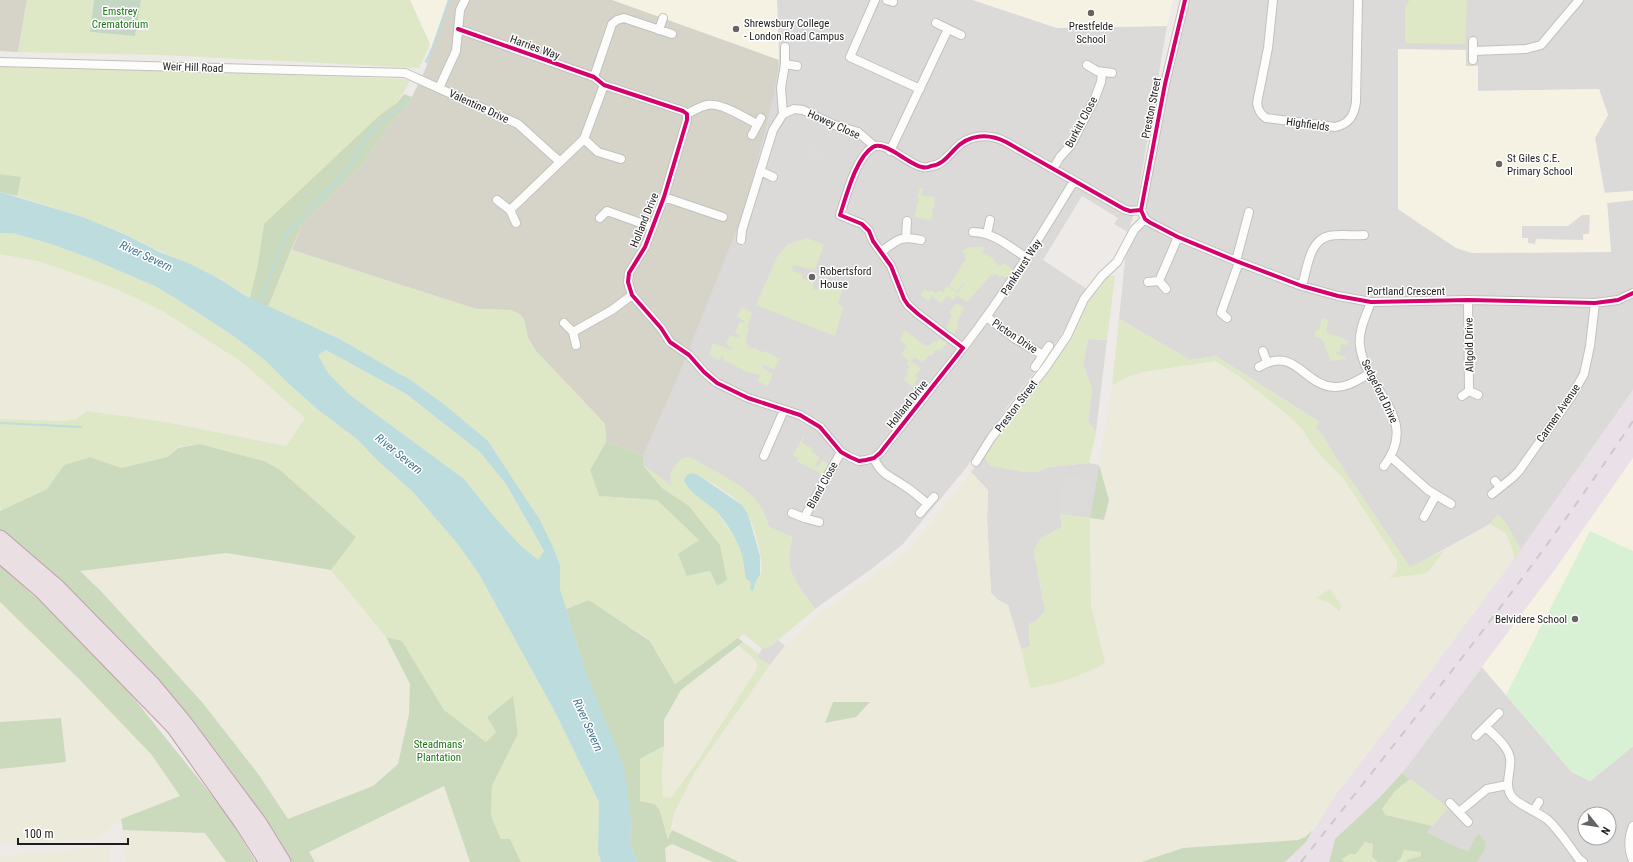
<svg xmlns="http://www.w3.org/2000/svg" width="1633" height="862" viewBox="0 0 1633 862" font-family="'Roboto Condensed',sans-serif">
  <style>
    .residential { fill: #dcdad8; fill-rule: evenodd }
    .industrial { fill: #eae0e7 }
    .education { fill: #f6f2e3 }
    .construction { fill: #d6d3c9 }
    .farmland { fill: #ecebdb; fill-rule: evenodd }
    .grass { fill: #dee8c7; fill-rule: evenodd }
    .forest { fill: #cbdabd }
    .cemetery { fill: #c6d6c4 }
    .park { fill: #d8f1d4 }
    .parking { fill: #dddbda }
    .water { fill: #bcdcde; fill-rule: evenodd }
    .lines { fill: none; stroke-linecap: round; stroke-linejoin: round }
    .stream { stroke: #bcdcde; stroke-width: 2 }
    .street-casing { stroke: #c2c1bf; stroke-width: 10 }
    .highway-casing { stroke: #c09fad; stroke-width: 17 }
    .street { stroke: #fcfcfb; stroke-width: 8 }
    .highway { stroke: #eadfe2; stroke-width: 15 }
    .rail { stroke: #cacac9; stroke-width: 2; stroke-dasharray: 8 8; stroke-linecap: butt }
    .cycleway-casing { stroke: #fff; stroke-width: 6 }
    .cycleway { stroke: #d6006c; stroke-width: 4 }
    .poi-dot { fill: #666564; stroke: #fff; stroke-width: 1.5 }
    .labels { text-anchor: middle; stroke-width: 3; stroke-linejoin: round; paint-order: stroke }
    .park-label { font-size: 11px; fill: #177711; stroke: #fff }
    .poi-label { font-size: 11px; fill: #1e1e1e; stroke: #fff; text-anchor: start }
    .street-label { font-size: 11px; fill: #1e1e1e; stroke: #fff }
    .water-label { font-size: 12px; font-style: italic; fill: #467792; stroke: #fff }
  </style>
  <rect width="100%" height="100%" fill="#edeae7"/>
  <path class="residential" d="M777,0H973L1057,28L1167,26L1136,207L1128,232L1114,224L1118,218L1082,196L1043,260L1087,289L1079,302L1065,329L1045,359L1008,406L966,468L902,545L874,567L815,609L798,585L792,574L789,564V553L792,537L769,527L763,511L754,498L745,490L695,460L687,457L672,487L643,465V456L675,384L775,92L779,60Z
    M1189,0H1633V191L1605,193L1595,138L1608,115L1599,89L1478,91V66H1466L1416,222L1442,237L1611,251L1607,203L1633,200V390L1521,550L1507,525L1498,514L1490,524L1410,568L1334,455L1322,434L1315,428L1319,422L1216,356L1190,360L1119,319L1125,259L1131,243L1145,219L1147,211L1145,204L1157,137Z
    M1088,339L1107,340L1096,432L1088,422L1092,389L1083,364Z
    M984,456L1036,472L1049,467L1089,463L1099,465L1090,518L1060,514L1062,527L1040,539L1034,550L1045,611L1035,622L1029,624L1030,647L1021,649L1008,605L998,600L991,593L987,519L988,491L971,472Z
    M1482,667L1572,772L1590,781L1633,746V862H1477L1484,852L1476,836L1468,851L1450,844L1427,832L1448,808L1402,773ZM1585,814H1609V838H1585Z"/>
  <path class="industrial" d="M1633,390V458L1554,571L1402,773L1380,797L1335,839L1329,862H1285L1306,842L1337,793L1406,704L1514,559Z"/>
  <path class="education" d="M410,0H449L432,49L430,44Z
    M612,0H777L779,60L663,18Z
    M973,0H1173L1167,26L1057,28Z
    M1398,49L1466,50V66H1478V91L1599,89L1608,115L1595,138L1604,193L1633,191V200L1607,203L1611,252L1472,253L1456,248L1398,209Z
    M1633,458V746L1590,781L1572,772L1482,667L1554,571Z"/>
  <path class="construction" d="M0,0H27L18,52L0,51Z
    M448,0H612L779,60L775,92L743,214L675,384L643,456L620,446L606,442L605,424L536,351L528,338L524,319L511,310L476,309L292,250L301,226L363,164L395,118L406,109L425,70Z"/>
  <path class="farmland" d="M0,254L42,262L114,288L161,310L243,363L305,418L286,446L165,422L87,411L76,419L64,421L0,419Z
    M1215,361L1241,378L1284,412L1302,429L1312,445L1322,457L1344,479L1397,561V570L1391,577L1429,571L1445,550L1490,524L1506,533L1513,551L1514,559L1406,704L1337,793L1313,830L1305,837L1298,840L1183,848L1141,862H739L672,830L674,813L695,772L750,692L785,646L811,620L910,549L971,472L988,490L987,519L991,593L998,600L1008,605L1021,649L1030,688L1105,664L1091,605L1090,518L1104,520L1109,500L1099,465L1112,385L1130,376L1144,372ZM1330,589L1339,612L1329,603L1316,598Z
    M227,553L331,570L386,637L410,684L409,714L398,764L373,786L288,819L259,775L202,702L100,590L79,571Z
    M0,602L77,677L151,754L180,796L121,819L98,839L0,843V769L66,762L61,718L0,722Z
    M739,646L757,663V669L674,795L672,797L663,798L662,772L664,720L681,690Z
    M444,786L470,862H315L309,852Z
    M123,830L205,833L226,862H126Z
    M672,844L713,862H666L665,848Z
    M109,846L110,862H0V856Z"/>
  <path class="grass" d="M27,0H94L90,32L135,36L141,0H410L430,44L419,68L163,55L18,52Z
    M1410,0H1467L1465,44L1405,43V6Z
    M0,64L404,79L410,81L397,103L381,114L258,264L250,298L216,277L126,235L83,217L17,196L20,177L0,174Z
    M920,188H923L922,196L935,197L934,208L929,209L933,210L932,220L914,217L919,199L917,198Z
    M0,233H13L51,244L92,259L157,287L186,305L235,337L266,361L289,384L317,409L357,439L379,462L412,491L457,543L479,574L555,712L599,802L598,852L601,862H521L510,839H501L491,816L492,786L518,734L513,697L487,717L496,732L486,742L444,710L402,641L386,637L331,570L356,537L279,469L264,461L200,444L178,447L167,457L121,468L90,457L64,465L47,489L2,510L0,507V419L64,421L76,419L87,411L165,422L286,446L305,418L243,363L161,310L114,288L42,262L0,254Z
    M806,238L824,244L815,270L795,265L792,267L793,271L803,275L802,279L814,283L812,289L817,291L820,283L835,287L836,285L843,287L838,304L843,307L835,336L756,305L777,257L787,245Z
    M971,247H983L984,248L982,252L995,260L994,262L1000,266L1004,263L1012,269H1014L1008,278H1006L1002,276L1000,277L995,273L993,276L991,275L967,302L957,295L953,300L947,296L941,303L932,296L928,301L921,295L924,289L930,292L931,290L936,293L939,290L943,293L947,286L958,293L965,283L964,282L957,291L949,286L966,259L964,256L965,254L962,250Z
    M292,250L476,309L511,310L520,314L524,319L528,338L536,351L605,424L606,442L590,470L599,496L657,500L699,540L703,574L710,571L717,586L726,580L720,545L689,506L662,488L643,465L672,486C671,483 670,480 670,477C671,470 679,458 686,457C689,457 692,459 695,460C711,469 744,485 755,499C762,507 765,517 769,527L792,537C784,572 795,581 815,609L771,646L762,649L744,634L675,684L650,640L589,600L566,609L560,589V565L553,547L540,520L488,441L445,405L412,381L340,339L268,307ZM692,473L698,475C712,483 731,494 742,505C752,515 766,563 760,576C759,578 757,579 756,581L735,537L716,511L691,490Z
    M1108,276H1115L1107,340L1088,339L1083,364L1092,389L1088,421L1096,432L1089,463L1049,467L1036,472H1023L990,466L984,456L1010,418L1072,337L1088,300Z
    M957,303L964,308L956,324L959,326L953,334L946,328L952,316L949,313Z
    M742,307L751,312L752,314L747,328L749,330L746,336L747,337L745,343L748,344L747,346L753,349L754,347L756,348V349L764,353L765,351L780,359L774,369L763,365L762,367L772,374L768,387L758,381L760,375L743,371V370L723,360L724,357L722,355L719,360L709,355L713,343L732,350L733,348L726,344L730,335L738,338L739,335L735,332L740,322L744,323L745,321L737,317Z
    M1322,318L1328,320L1326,332L1349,341L1348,345L1341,344L1340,352H1337L1336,354L1346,357V359L1331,361L1322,339L1314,336L1316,330H1319Z
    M1119,319L1190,360L1216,356L1319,422L1315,428L1322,434L1334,455L1410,567L1445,550L1429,571L1423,574L1390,578L1397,570V561L1344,479L1322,457L1312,445L1302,429L1284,412L1241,378L1215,361L1144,372L1130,376L1112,385Z
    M905,330L925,346L927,345L929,346L934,341L936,342L939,339L947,343L940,351L937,349L931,356L929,355L923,362L914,357L911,361L921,368L915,376L918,378L912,387L904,379L908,374L906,372L910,367L907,364L909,361L902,355L899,358L907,346L901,341L900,338Z
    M326,350L405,394L480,452L506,484L544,552L538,560L519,544L492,514L464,479L350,395L328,373L317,355Z
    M803,437L804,438L802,443L813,449L811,452L820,457L815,466L818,467L822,460L829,464L823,474H821L797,461L799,458L793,455Z
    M1060,514L1090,518L1091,605L1105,663C1081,677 1057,684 1030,688L1021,649L1030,647L1029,624L1035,622L1045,611L1034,550L1040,539L1062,527Z
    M1498,514L1507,525L1521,550L1514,559L1513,551L1506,533L1490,524Z
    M1330,589L1341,605L1340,612L1329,603L1316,598Z
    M743,642L759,654L757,657L770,665L695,772L674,813L669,840L660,811L655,804L640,801V759L664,746L662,772L663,798L672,797L696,763L757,669V662L739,646Z
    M1410,779L1448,808L1432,826L1386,815L1382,809L1395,791Z
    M1365,842L1373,844L1372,857L1378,862H1344L1342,859L1350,854H1356Z
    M1404,850L1421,852L1422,856L1407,860L1406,862H1397L1401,858Z"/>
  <path class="forest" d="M404,94L412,97L406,109L395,118L363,164L301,226L268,307L250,298L258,264L264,224L381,114L397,103Z
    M0,174L21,177L17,196L0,192Z
    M606,442L620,446L643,456V465L662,488L689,506L720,545L727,580L717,586L710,571L687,576L678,554L699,540L657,500L599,496L590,470Z
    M200,444L264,461L279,469L356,537L331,570L226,553L80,571L100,590L202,702L259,775L288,819L373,786L398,764L409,714L410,684L386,637L402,641L444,710L486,742L496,732L487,717L513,696L518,734L492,786L491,816L501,839H510L521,862H470L444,786L309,852L315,862H292L275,833L225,763L170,696L61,580L40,567L0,530V511L47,489L64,465L90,457L121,468L167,457L178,448Z
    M1099,465L1109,500L1104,520L1090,518Z
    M0,565L41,602L120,681L226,813L256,862H226L205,833L123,830L121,819L180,796L151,754L77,677L0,602Z
    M589,600L650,641L675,684L738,638L743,642L681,690L664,720V746L640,759V801L655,804L660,811L668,839L672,830L739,862H713L672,844L665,848L666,862H638L630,846L631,820L566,609Z
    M833,702H870L856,717L825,723Z
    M61,718L66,762L0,769V722Z
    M1402,773L1410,779L1395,791L1382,809L1386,815L1432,826L1427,832L1450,844L1468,851L1476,836L1479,834L1486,842L1484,852L1477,862H1406L1407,860L1421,856V852L1404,850L1401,858L1397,862H1378L1372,857L1373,844L1365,842L1356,854H1350L1342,859L1344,862H1329L1335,839L1380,797Z
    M1313,830L1306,842L1285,862H1141L1183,848L1298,840L1305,837Z"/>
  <path class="cemetery" d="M94,0H141L135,36L90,32Z"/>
  <path class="park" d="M1590,531L1633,551V746L1590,781L1572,772L1506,695Z"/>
  <path class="parking" d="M811,146L827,152L822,164L806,158Z
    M1582,215H1590L1589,234H1583V240L1536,239L1535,244L1528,243V238H1522V226H1568Z
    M1064,476L1090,479L1086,517L1060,514Z
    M778,640L785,646L770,665L757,657L762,649L771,646Z"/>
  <path class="water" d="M0,192L83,217L126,235L162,253L188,263L216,277L246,296L340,339L412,381L445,405L488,441L540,520L553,547L560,565V589L585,670L624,767L631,820L630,846L638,862H601L598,852L599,802L555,712L479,574L457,543L412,491L379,462L357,439L317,409L289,384L266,361L235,337L186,305L157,287L92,259L51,244L13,233H0ZM326,350L406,394L480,452L506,484L544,551L538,560L519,544L492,514L464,479L350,395L328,373L318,355Z
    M692,473L698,475L742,505L748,514L760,556V575L756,581L753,591L750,589L751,582L746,579C744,569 744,558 740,549C735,536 725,520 715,510C705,501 689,493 684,480L687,475Z"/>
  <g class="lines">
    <path class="stream" d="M426,62L432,49L449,0
      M259,304L286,234L349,168L366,138L380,123L402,107L408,98
      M0,423L81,427"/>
    <defs>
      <path id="street" d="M875,0L850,57L920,89
        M887,0L893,2
        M1185,0L1165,84L1141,210L1145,219L1149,222L1178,237L1236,261L1302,286L1338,296L1371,302L1468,300L1595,303L1618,300L1633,293
        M1273,0L1268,48L1257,103C1258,110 1260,114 1266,118L1335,127C1349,124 1354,116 1356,102L1358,0
        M936,23L961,35
        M458,29L594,77L604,85L683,111L687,114V120L664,197L645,247L629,273L628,282L632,295L661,328L670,342L689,355L704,372L717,383L748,398L800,415L820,427L841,452L850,457L859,461L866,460L874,458L880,453L963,348L918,314L908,305L904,299L891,266L873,241L869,231L862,224L840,215C846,197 856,157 873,147C885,140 909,165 922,167C925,168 929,167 931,166C942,165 948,156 955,149C969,134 989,133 1006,142L1124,209L1130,211L1141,210
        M659,30L663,18
        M1473,41V60
        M1473,51L1526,49L1541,45L1579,0
        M0,62L405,73L518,124L560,162
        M785,64L797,66
        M1087,65L1097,71L1112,73
        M594,77L612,24L617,20L624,18L672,34
        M439,88L456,51L460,10L465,0
        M687,114C693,111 701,106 707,105C721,102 745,118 757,124
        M783,114L781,88L785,64V47
        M752,135L761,118
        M584,139L598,152L621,159
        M890,151L948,29
        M1053,169L1060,157L1071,145L1095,98L1101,82L1102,72
        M760,171L773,177
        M664,197L723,217
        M497,200L510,210L516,223
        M510,210L584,139L604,85
        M600,218L607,211L652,227
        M973,232C996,233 1009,247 1027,258
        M987,234L990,220
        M906,238L907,221
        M741,240L742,230L773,130L783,114L794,109L803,110L834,125L858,132L874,146
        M881,252C897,240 901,235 921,240
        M1236,261L1249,212
        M1159,281L1178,237
        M1148,282L1159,281L1166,289
        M1302,286C1307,270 1309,240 1329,236C1340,234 1353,236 1364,235
        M1468,300L1469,391L1478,395
        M1371,302C1366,316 1358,331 1360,346C1366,392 1421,418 1384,466
        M987,317L1014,338L1043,355
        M1227,318L1221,313L1239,262
        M564,323L573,332L576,345
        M573,332L612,310L632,295
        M963,348C1004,295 1039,239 1074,181
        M1263,351L1267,362
        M1035,367L1049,346
        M1259,367C1295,345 1303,385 1334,387C1347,388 1359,379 1369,374
        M1462,396L1469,391
        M764,456L784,410
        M1391,457L1428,490L1451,504
        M874,458C881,475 889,475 903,485C912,490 920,498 928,504
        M976,462L991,438L1046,367L1067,336L1084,299L1102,276L1117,262L1134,230L1145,219
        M1495,481L1500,487
        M1492,494L1512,478L1519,471L1571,397L1584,374L1590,346L1595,303
        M792,513L804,518L819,522
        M920,513L934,497
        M1424,517L1436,495
        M804,518L841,452
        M1486,727C1494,735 1508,746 1510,758C1512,772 1503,784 1512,797C1519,805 1538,812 1548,820C1560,831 1569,846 1579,859L1583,862
        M1476,736L1499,713
        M1450,803L1468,822
        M1534,810L1539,802
        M1459,812L1487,789L1507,785
        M1633,826C1628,838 1628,849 1633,861"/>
      <path id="highway" d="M0,538L58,588L153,685L183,721L259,823L283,862
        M0,555L41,590L174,727L242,823L267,862"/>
    </defs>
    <use href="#street" class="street-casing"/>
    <use href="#highway" class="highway-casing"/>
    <use href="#street" class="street"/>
    <use href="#highway" class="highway"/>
    <path class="rail" d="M1301,862C1415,718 1531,575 1633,421"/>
    <defs>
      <path id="cycleway" d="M1185,0L1165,84L1141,210L1145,219L1149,222L1178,237L1236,261L1302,286L1338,296L1371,302L1468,300L1595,303L1618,300L1633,293
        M458,29L594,77L604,85L683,111L687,114V120L664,197L645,247L629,273L628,282L632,295L661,328L670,342L689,355L704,372L717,383L748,398L800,415L820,427L841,452L850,457L859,461L866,460L874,458L880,453L963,348L918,314L908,305L904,299L891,266L873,241L869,231L862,224L840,215C846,197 856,157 873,147C885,140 909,165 922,167C925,168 929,167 931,166C942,165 948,156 955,149C969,134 989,133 1006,142L1124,209L1130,211L1141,210"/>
    </defs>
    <use href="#cycleway" class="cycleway-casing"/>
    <use href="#cycleway" class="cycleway"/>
  </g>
  <g class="poi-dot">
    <circle cx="1091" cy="13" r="4"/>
    <circle cx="736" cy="29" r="4"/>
    <circle cx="1499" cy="164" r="4"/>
    <circle cx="812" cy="277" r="4"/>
    <circle cx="1575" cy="619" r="4"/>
  </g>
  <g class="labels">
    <g class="park-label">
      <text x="120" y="15">Emstrey<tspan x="120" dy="13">Crematorium</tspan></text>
      <text x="439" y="748">Steadmans'<tspan x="439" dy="13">Plantation</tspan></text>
    </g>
    <g class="poi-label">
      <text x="744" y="27">Shrewsbury College<tspan x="744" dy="13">- London Road Campus</tspan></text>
      <text x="1091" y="30" text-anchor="middle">Prestfelde<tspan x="1091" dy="13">School</tspan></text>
      <text x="1507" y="162">St Giles C.E.<tspan x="1507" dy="13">Primary School</tspan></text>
      <text x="820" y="275">Robertsford<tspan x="820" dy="13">House</tspan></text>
      <text x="1567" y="623" text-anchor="end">Belvidere School</text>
    </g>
    <g class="street-label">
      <text transform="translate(535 47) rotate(20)" y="4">Harries Way</text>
      <text transform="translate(193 67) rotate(2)" y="4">Weir Hill Road</text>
      <text transform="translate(479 106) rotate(25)" y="4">Valentine Drive</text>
      <text transform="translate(1151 108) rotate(-79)" y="4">Preston Street</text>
      <text transform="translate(1081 122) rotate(-62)" y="4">Burkitt Close</text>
      <text transform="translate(834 124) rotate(24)" y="4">Howey Close</text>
      <text transform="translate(1308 124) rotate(8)" y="4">Highfields</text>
      <text transform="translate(644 220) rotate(-68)" y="4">Holland Drive</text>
      <text transform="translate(1021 267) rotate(-57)" y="4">Pankhurst Way</text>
      <text x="1406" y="295">Portland Crescent</text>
      <text transform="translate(1015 336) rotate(34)" y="4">Picton Drive</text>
      <text transform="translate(1469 345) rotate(-91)" y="4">Allgold Drive</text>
      <text transform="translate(1380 391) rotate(64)" y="4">Sedgeford Drive</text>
      <text transform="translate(907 404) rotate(-51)" y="4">Holland Drive</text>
      <text transform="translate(1016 406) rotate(-53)" y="4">Preston Street</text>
      <text transform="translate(1558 413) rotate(-56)" y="4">Carmen Avenue</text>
      <text transform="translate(822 485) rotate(-61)" y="4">Bland Close</text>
    </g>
    <g class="water-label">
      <text transform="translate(146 256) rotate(25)" y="4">River Severn</text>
      <text transform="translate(399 454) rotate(39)" y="4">River Severn</text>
      <text transform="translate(588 725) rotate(66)" y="4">River Severn</text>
    </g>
  </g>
  <g transform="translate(1597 826) rotate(120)"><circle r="19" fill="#ffffff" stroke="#a5a5a5"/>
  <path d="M0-3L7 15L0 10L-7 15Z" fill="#666564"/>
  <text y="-6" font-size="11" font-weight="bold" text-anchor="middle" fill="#1e1e1e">N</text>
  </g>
  <path d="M18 838v6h110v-6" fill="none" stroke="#1e1e1e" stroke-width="2"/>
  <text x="24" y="838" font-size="12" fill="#1e1e1e" stroke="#ffffff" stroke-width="3" paint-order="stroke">100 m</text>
</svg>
